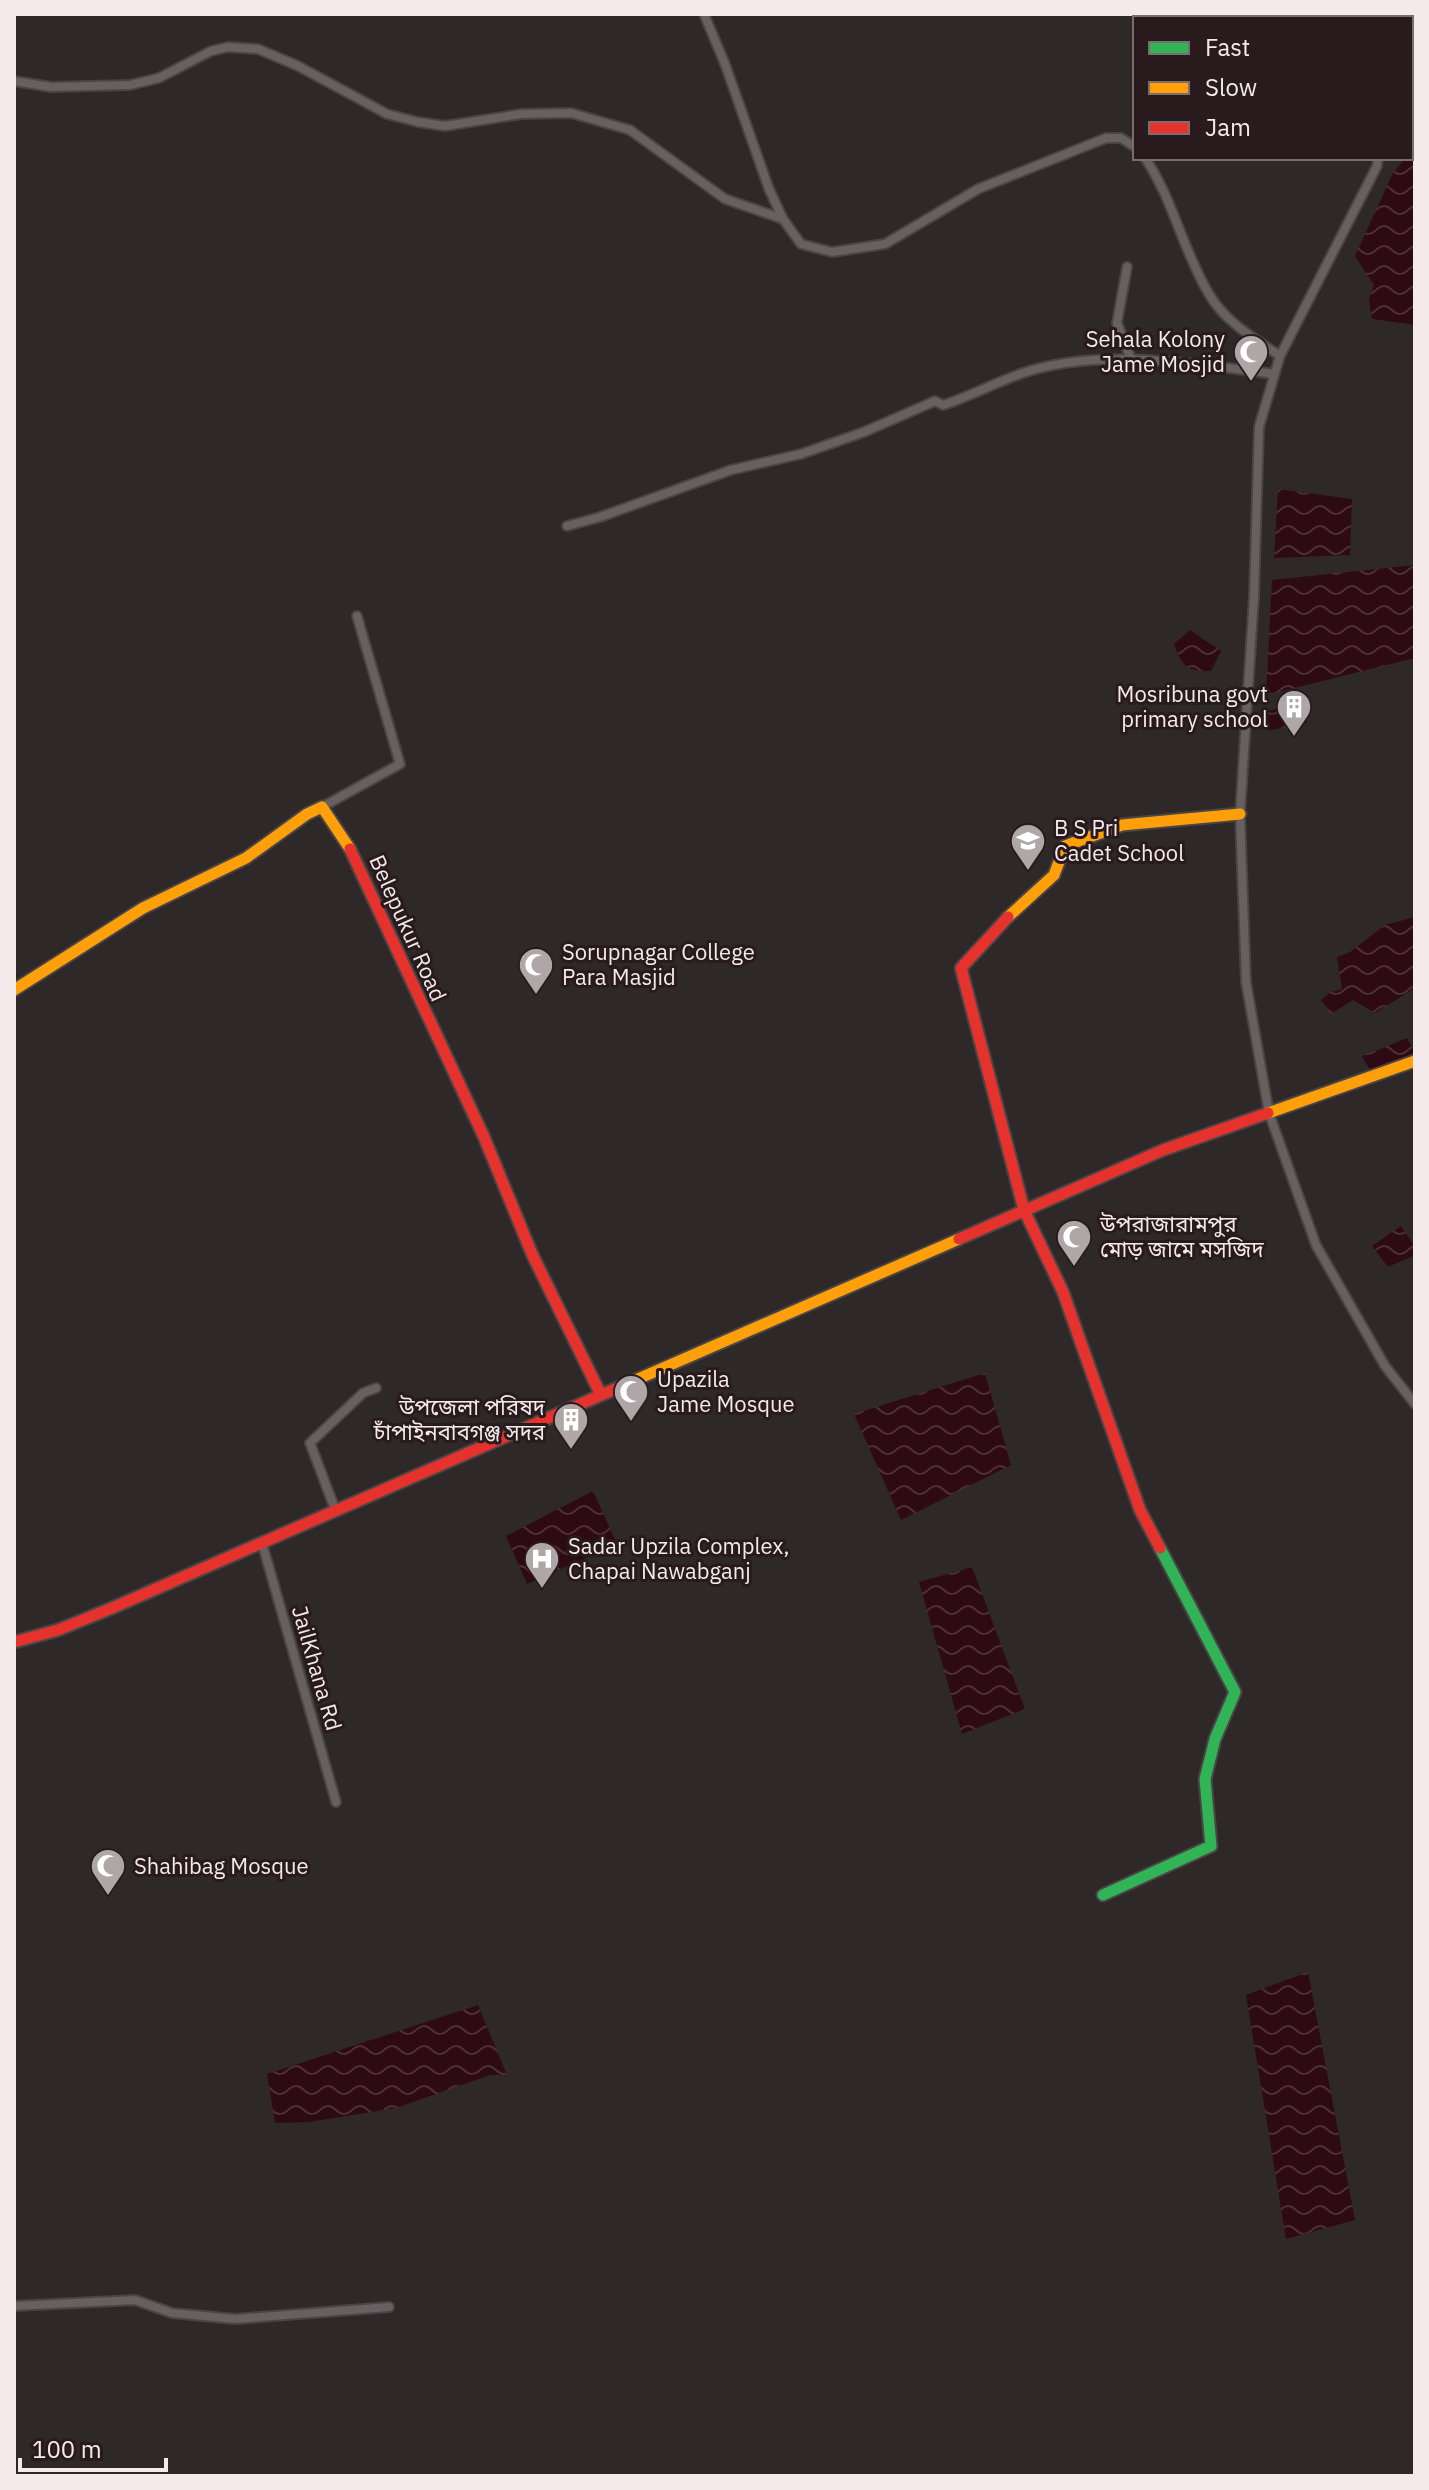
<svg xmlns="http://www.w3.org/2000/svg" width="1429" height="2490" viewBox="0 0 1429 2490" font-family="'IBM Plex Sans','Noto Sans Bengali',sans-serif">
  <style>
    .water { fill: url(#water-waves) }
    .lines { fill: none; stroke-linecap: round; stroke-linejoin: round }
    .street-casing { stroke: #494445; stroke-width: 12 }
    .fast-casing { stroke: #494445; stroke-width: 15 }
    .slow-casing { stroke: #494445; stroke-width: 15 }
    .jam-casing { stroke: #494445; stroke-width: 15 }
    .street { stroke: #675f60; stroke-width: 8 }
    .fast { stroke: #30b455; stroke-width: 11 }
    .slow { stroke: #ff9f0a; stroke-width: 11 }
    .jam { stroke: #e5322d; stroke-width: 11 }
    .labels { text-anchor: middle; stroke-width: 6; stroke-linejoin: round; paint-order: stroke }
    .poi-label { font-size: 22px; fill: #f4eaec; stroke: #281a1d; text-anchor: start }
    .street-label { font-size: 22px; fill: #f4eaec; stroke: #281a1d }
  </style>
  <defs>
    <pattern id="water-waves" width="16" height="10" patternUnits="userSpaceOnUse" patternTransform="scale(2)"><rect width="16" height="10" fill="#2e0a15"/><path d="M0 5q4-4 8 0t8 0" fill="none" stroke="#4d2e37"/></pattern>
  </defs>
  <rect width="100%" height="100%" fill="#2e2829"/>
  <path class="water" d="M1415,145V325L1372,319L1369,300L1374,285L1355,256L1392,175L1405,158H1411V150Z
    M1278,489L1352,499L1350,555L1274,558Z
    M1415,565V658L1266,695L1272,580Z
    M1190,630L1221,651L1211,671C1188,672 1181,666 1174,644Z
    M1302,702L1307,723L1266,731L1262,726L1263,712Z
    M1415,917V988L1375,1013L1353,1000L1331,1014L1321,1000L1331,992L1342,989L1337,957L1350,952L1385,925Z
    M1407,1038L1415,1053L1371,1072L1362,1056Z
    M1401,1226L1415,1247V1255L1388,1267L1372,1246Z
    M985,1373L1011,1465L901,1520L854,1414Z
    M593,1491L617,1544L527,1584L506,1536Z
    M972,1567L1025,1709L962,1734L919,1582Z
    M1308,1972L1355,2220L1286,2239L1246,1995Z
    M478,2005L507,2075H490L396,2108L309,2122L275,2123L267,2074Z"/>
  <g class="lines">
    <defs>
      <path id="street" d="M704,14L725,64L769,189L783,219L801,244L832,252L885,244L978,189L1106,138H1121L1135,147
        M1275,14L1276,18
        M14,81L51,87L130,85L159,78L211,51L228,47L258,49L298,66L387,114L418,122L445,126L521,114L571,113L630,130L725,199L783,219
        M1145,158C1173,199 1183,251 1209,294C1224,321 1255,339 1280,356
        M1378,158L1377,166L1280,356L1259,427L1254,596L1240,814L1246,982L1269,1113L1316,1245L1385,1366L1415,1404
        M1127,267L1117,323L1131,359
        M567,526L600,517L731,470L801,454L864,432L935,401L943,405C971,396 996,382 1023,373C1099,347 1197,364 1274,374
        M322,807L400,764L357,616
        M335,1509L310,1443L363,1393L376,1388
        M262,1543L336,1802
        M14,2306L135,2300L172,2313L235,2319L389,2307"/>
      <path id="fast" d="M1103,1895L1211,1846L1205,1779L1215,1739L1235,1692L1160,1548"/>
      <path id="slow" d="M1008,917L1054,875L1065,846L1122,825L1240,814
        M14,990L143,908L246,858L307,814L322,807L350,849
        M1268,1113L1415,1061
        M631,1382L959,1239"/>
      <path id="jam" d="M350,849L484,1137L532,1254L601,1395
        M1008,917L961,968L1024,1210L1063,1292L1140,1510L1160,1548
        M959,1239L1163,1150L1268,1113
        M14,1642L58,1630L112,1608L631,1382"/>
    </defs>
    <use href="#street" class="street-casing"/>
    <use href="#fast" class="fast-casing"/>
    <use href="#slow" class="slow-casing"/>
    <use href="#jam" class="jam-casing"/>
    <use href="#street" class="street"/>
    <use href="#fast" class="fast"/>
    <use href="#slow" class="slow"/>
    <use href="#jam" class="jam"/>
  </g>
  <defs>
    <symbol id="mosque-pin" viewBox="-11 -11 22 30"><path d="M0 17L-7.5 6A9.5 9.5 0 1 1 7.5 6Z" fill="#afa6a8" stroke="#281a1d"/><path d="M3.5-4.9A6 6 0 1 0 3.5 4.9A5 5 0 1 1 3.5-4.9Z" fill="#fff"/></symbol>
    <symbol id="building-pin" viewBox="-11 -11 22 30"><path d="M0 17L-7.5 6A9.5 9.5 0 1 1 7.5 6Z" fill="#afa6a8" stroke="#281a1d"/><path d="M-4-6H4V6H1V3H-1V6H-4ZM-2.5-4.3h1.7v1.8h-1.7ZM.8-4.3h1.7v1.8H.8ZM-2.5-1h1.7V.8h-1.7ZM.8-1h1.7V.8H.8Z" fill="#fff"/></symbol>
    <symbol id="school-pin" viewBox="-11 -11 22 30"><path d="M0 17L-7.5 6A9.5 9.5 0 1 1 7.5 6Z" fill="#afa6a8" stroke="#281a1d"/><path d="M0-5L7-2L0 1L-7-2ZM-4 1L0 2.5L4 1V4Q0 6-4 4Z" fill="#fff"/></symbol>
    <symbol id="hospital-pin" viewBox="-11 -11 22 30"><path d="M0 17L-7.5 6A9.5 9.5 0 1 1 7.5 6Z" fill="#afa6a8" stroke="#281a1d"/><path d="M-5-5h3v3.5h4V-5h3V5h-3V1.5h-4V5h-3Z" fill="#fff"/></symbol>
  </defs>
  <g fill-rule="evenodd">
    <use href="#mosque-pin" x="1231" y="332" width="40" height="54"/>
    <use href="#building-pin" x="1274" y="687" width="40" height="54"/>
    <use href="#school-pin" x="1008" y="821" width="40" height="54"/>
    <use href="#mosque-pin" x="516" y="945" width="40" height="54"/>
    <use href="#mosque-pin" x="1054" y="1217" width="40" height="54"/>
    <use href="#mosque-pin" x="611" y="1372" width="40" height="54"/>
    <use href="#building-pin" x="551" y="1400" width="40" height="54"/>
    <use href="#hospital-pin" x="522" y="1539" width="40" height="54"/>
    <use href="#mosque-pin" x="88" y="1846" width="40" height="54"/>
  </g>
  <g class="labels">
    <g class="poi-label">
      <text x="1225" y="347" text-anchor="end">Sehala Kolony<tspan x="1225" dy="25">Jame Mosjid</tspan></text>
      <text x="1268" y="702" text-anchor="end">Mosribuna govt<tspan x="1268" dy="25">primary school</tspan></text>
      <text x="1054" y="836">B S Pri<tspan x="1054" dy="25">Cadet School</tspan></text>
      <text x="562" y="960">Sorupnagar College<tspan x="562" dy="25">Para Masjid</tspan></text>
      <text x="1100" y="1232">উপরাজারামপুর<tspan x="1100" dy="25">মোড় জামে মসজিদ</tspan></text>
      <text x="657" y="1387">Upazila<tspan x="657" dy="25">Jame Mosque</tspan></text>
      <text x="545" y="1415" text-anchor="end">উপজেলা পরিষদ<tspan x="545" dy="25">চাঁপাইনবাবগঞ্জ সদর</tspan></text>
      <text x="568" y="1554">Sadar Upzila Complex,<tspan x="568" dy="25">Chapai Nawabganj</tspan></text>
      <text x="134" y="1874">Shahibag Mosque</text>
    </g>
    <g class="street-label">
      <text transform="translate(408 928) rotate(66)" y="8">Belepukur Road</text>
      <text transform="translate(317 1668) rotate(74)" y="8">JailKhana Rd</text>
    </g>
  </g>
  <rect width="1429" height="2490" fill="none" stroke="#f4eaec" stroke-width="32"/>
  <rect x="1133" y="16" width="280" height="144" fill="#281a1d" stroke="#7a6d70" stroke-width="2"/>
  <rect x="1149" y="42" width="40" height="12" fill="#30b455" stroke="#7a6d70" stroke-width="2"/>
  <text x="1205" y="56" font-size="24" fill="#f4eaec">Fast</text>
  <rect x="1149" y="82" width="40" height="12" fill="#ff9f0a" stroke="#7a6d70" stroke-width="2"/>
  <text x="1205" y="96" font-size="24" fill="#f4eaec">Slow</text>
  <rect x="1149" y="122" width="40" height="12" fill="#e5322d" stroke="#7a6d70" stroke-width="2"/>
  <text x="1205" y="136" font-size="24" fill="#f4eaec">Jam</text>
  <path d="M20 2458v12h146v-12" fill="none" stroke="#f4eaec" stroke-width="4"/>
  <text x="32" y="2458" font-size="24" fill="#f4eaec" stroke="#281a1d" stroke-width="6" paint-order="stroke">100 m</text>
</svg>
